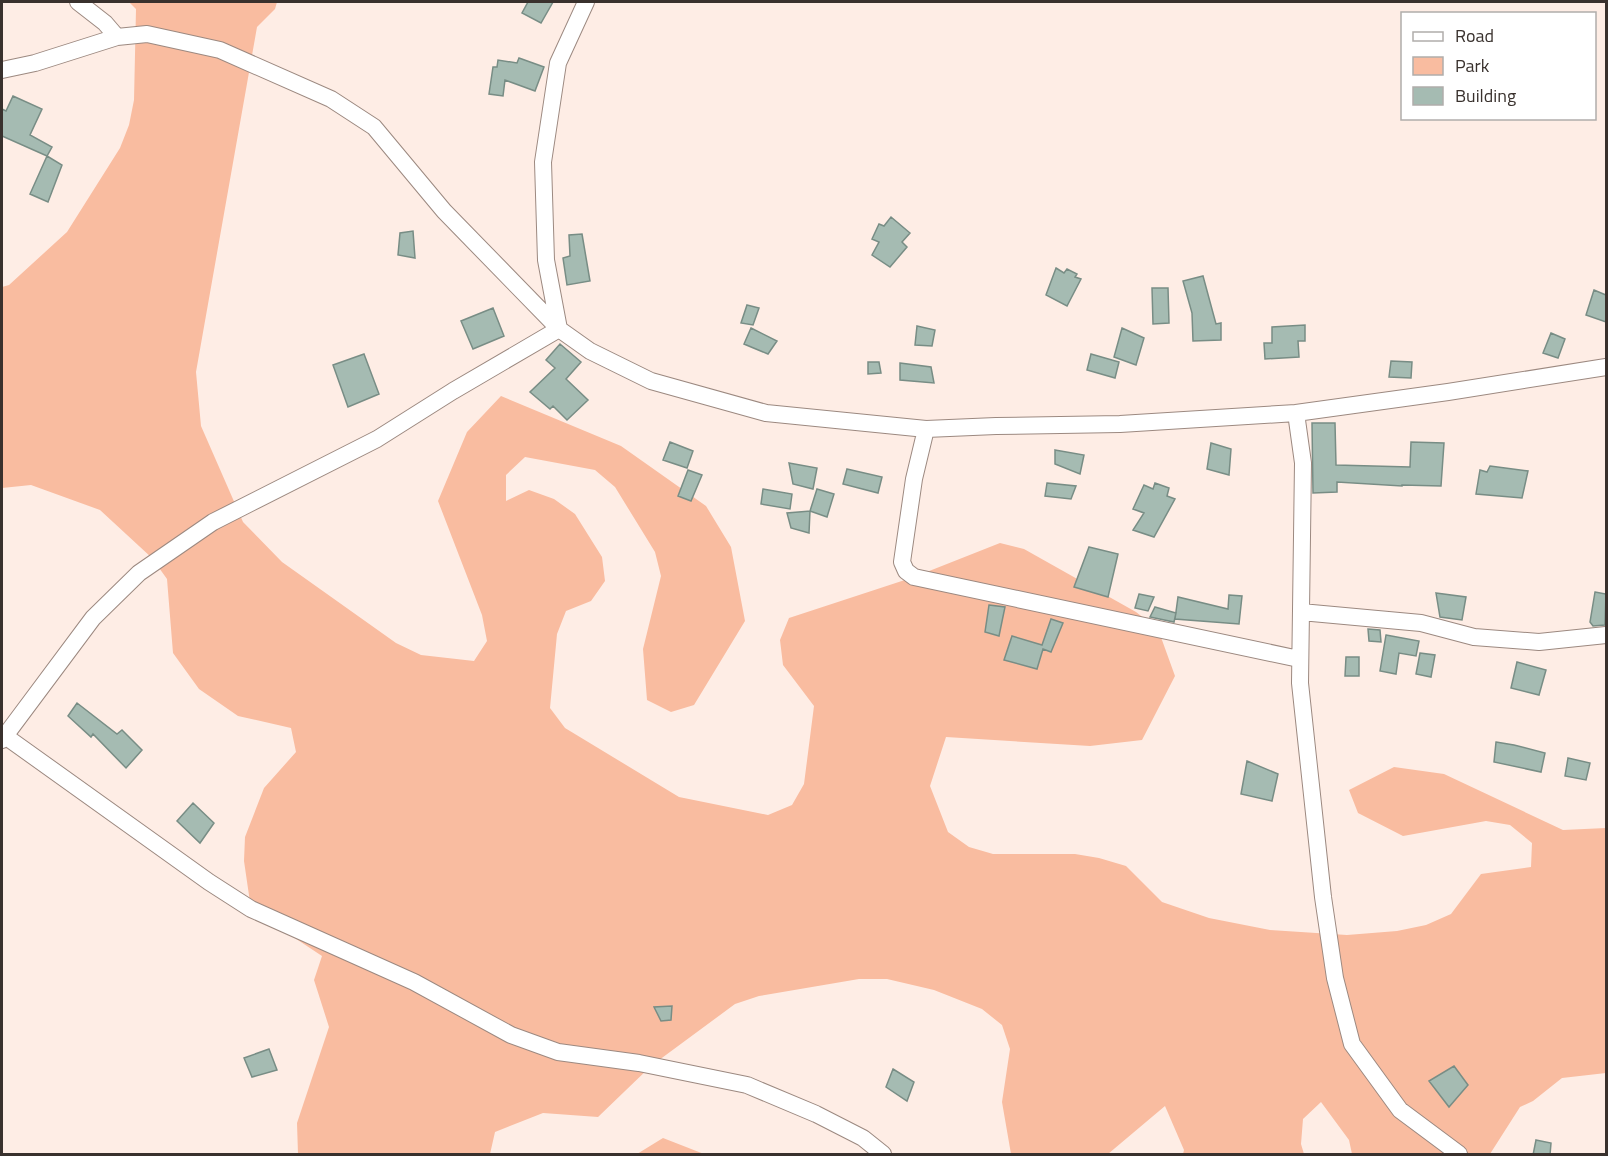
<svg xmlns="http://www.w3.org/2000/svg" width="1608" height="1156" viewBox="0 0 1608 1156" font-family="'Titillium Web',sans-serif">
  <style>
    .green { fill: #f9bca0 }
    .building { fill: #a5bbb2; stroke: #788d85; stroke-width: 1.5 }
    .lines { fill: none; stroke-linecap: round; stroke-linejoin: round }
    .minor-casing { stroke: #9c8980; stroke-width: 18 }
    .minor { stroke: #fff; stroke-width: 16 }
  </style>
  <rect width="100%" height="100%" fill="#feede5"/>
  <path class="green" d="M129,2H277L275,9L257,27L196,372L201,426L243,522L282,562L396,643L421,655L474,661L487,641L482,615L438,501L467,432L501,396L621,446L706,506L731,547L745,621L694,705L671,712L647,700L643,649L661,576L655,552L615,487L595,470L525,457L506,475V501L529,490L554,499L575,514L602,557L605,581L591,601L566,611L557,634L550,708L565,728L679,797L768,815L792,805L804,784L814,706L783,665L780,640L789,618L914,577L1000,543L1024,549L1136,612L1158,629L1175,676L1142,740L1090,746L946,737L930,786L948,832L969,847L993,854H1075L1099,858L1126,866L1162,902L1209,918L1270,930L1347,935L1397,931L1426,925L1451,914L1481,874L1531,867L1532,843L1510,825L1486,821L1403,836L1358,813L1349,790L1394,767L1444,774L1563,830L1606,828V1073L1562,1078L1533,1101L1520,1107L1490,1154H1352L1349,1140L1321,1102L1303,1119L1301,1144L1304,1154H1183L1184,1150L1165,1106L1108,1154H1011L1002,1102L1010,1049L1002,1025L982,1009L934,990L887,979H859L759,996L735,1004L651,1066L598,1117L543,1113L495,1132L490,1154H298L297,1123L329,1027L314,980L322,956L251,909L244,861L245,837L264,788L296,752L291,728L238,716L199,689L173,653L167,579L152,558L100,510L31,485L2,488V287L9,285L67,232L120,148L129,125L134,100L136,9Z
    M663,1138L704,1154H637Z"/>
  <path class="building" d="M528,2H553L541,23L522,13Z
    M519,58L544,67L535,91L505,80L503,96L489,94L493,67H497L498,60L517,63Z
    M13,96L42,109L30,135L52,147L47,156L2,136V109L6,111Z
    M47,156L62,165L48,202L30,194Z
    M891,217L910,233L902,242L907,247L890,267L872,255L879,242L872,239L879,224L884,226Z
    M413,231L415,258L398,255L400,233Z
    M582,234L590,281L567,285L563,258L570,256L569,235Z
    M1056,268L1064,273L1067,269L1077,274L1075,277L1081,279L1067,306L1046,295Z
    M1203,276L1216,324L1221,323V340L1193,341L1192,313L1183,281Z
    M1152,288H1168L1169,323L1153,324Z
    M1594,290L1606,295V322L1586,315Z
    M747,305L759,308L753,325L741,323Z
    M493,308L504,336L473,349L461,321Z
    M1305,325V341H1298L1299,357L1265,359L1264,343H1272V327Z
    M917,326L935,330L932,346L915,345Z
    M751,328L777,341L768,354L744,344Z
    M1122,328L1144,338L1136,365L1114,357Z
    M1551,333L1565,339L1558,358L1543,353Z
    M560,344L581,362L566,379L588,400L567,420L553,406L550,409L530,392L555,368L546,360Z
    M364,354L379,394L348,407L333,365Z
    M1091,354L1119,362L1115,378L1087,370Z
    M1391,361L1412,362L1411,378L1389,377Z
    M868,362H879L881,373L868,374Z
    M900,363L931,367L934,383L900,380Z
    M1312,423H1335L1336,465L1410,467L1411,442L1444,443L1441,486L1402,485V486L1337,482V492L1313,493Z
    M670,442L693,451L687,468L663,460Z
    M1211,443L1231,449L1229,475L1207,469Z
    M1055,450L1084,455L1080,474L1055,464Z
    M789,463L817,468L813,489L793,484Z
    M1490,466L1528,471L1522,498L1476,494L1480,470L1487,472Z
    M847,469L882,477L878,493L843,484Z
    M688,470L702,475L691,501L678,496Z
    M1047,483L1076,486L1071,499L1045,496Z
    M1155,483L1169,488L1167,496L1175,499L1154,537L1133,530L1144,513L1133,509L1144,485L1153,489Z
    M763,489L792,494L790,509L761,504Z
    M817,489L834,494L827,517L810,511Z
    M810,511L809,533L791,528L787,513Z
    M1089,547L1118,554L1108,597L1074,587Z
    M1595,592L1606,594L1605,625L1593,626L1590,622Z
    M1436,593L1466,597L1462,620L1440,617Z
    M1139,594L1154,597L1148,611L1135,608Z
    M1229,595L1242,596L1239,624L1175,619L1178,597L1228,609Z
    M989,605L1005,607L999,636L985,632Z
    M1155,607L1176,613L1174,622L1150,617Z
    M1051,619L1063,623L1051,652L1043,649L1037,669L1004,660L1012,636L1042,645Z
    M1368,629L1380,630L1381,642L1369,641Z
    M1386,635L1419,641L1416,656L1399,653L1396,674L1380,671Z
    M1420,653L1435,655L1431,677L1416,674Z
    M1346,657H1359V676H1345Z
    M1517,662L1546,670L1539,695L1511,688Z
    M77,703L117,734L122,730L142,750L126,768L93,734L91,737L68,716Z
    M1496,742L1514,745L1545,753L1541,772L1494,762Z
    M1568,758L1590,763L1586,780L1565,776Z
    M1247,761L1278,774L1272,801L1241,794Z
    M193,803L214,823L200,843L177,821Z
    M672,1006L671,1020L661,1021L654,1007Z
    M269,1049L277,1070L252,1077L244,1058Z
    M1454,1066L1468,1085L1449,1107L1429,1081Z
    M893,1069L914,1082L907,1101L886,1087Z
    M1536,1140L1551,1143L1550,1155H1533Z"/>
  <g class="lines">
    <defs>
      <path id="minor" d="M78,2L105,23L117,37
        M2,70L35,63L117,37L147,34L220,50L331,99L374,127L444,211L559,329L590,351L651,381L766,413L926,429L996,426L1120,424L1296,413L1448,392L1606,367
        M1296,413L1303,463L1300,683L1323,897L1335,978L1352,1044L1400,1110L1459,1154
        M926,429L914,479L902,562L906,571L914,577L1299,659
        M1301,612L1421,623L1474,637L1539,642L1606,635
        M5,736L209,882L251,909L414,982L511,1035L558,1052L639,1063L747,1085L816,1114L863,1138L883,1154
        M2,740L93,618L139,573L213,522L377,439L453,391L559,329L546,260L543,162L558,63L586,2"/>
    </defs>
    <use href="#minor" class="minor-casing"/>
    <use href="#minor" class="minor"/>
  </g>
  <rect width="1608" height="1156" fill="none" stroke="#39312d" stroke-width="6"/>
  <rect x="1401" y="12" width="195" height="108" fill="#ffffff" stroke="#b0adab" stroke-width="1.5"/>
  <rect x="1413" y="32" width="30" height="9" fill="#ffffff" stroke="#b0adab" stroke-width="1.5"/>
  <text x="1455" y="42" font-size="18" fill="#39312d">Road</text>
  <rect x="1413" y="57" width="30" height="18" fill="#f9bca0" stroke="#b0adab" stroke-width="1.5"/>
  <text x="1455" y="72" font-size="18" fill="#39312d">Park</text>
  <rect x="1413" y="87" width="30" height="18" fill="#a5bbb2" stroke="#b0adab" stroke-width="1.5"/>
  <text x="1455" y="102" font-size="18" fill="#39312d">Building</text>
</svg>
